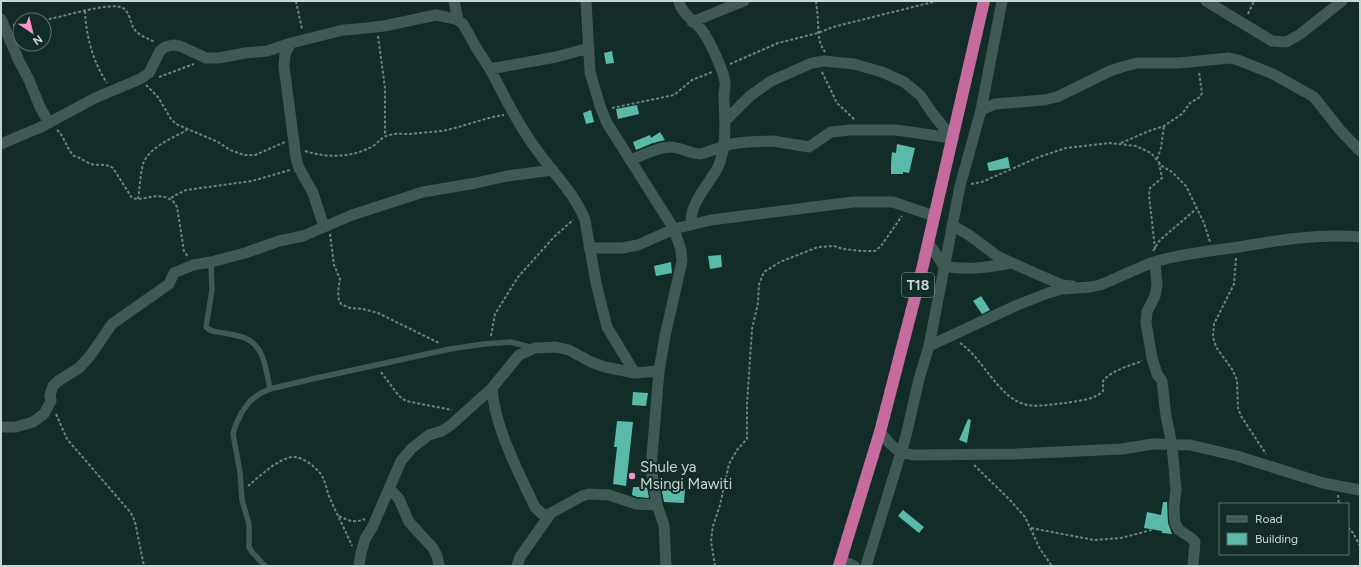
<svg xmlns="http://www.w3.org/2000/svg" width="1361" height="567" viewBox="0 0 1361 567" font-family="Figtree,sans-serif">
  <style>
    .building { fill: #5ab9a9 }
    .lines { fill: none; stroke-linecap: round; stroke-linejoin: round }
    .path { stroke: #6c817d; stroke-width: 2; stroke-dasharray: 3 2; stroke-linecap: butt }
    .lane { stroke: #3f5a55; stroke-width: 5.5 }
    .street { stroke: #3f5a55; stroke-width: 11 }
    .highway { stroke: #c56b9e; stroke-width: 12 }
    .poi-dot { fill: #f990ca; stroke: #122d28; stroke-width: 1.5 }
    .labels { text-anchor: middle; stroke-width: 4; stroke-linejoin: round; paint-order: stroke }
    .shield { fill: #122d28; stroke: #91a3a0; stroke-width: 1 }
    .shield-label { font-size: 14px; font-weight: bold; fill: #c7d6d3 }
    .poi-label { font-size: 15px; fill: #c7d6d3; stroke: #122d28; text-anchor: start }
  </style>
  <rect width="100%" height="100%" fill="#122d28"/>
  <path class="building" d="M612,51L614,63L606,64L604,53Z
    M637,105L639,114L618,119L616,109Z
    M591,110L594,122L586,124L583,113Z
    M660,132L665,140L653,143L636,150L633,142L650,135L651,138Z
    M897,144L915,148L909,173L903,172V174H891V163L892,152L896,153Z
    M1008,157L1010,168L989,171L987,163Z
    M721,255L722,267L710,269L708,256Z
    M671,262L672,273L656,276L654,266Z
    M981,296L990,310L982,314L973,301Z
    M633,392L648,393L646,406L632,405Z
    M968,419L971,420L967,443L959,440Z
    M617,421L633,422L626,486L613,484L617,447H614Z
    M633,487H647L649,498L637,497L632,495Z
    M661,487L685,489L684,503L664,502Z
    M1163,502H1167L1168,523L1172,534L1162,533V531L1144,528L1147,512L1161,515Z
    M903,510L924,527L919,533L898,516Z"/>
  <g class="lines">
    <path class="path" d="M296,1L302,29
      M816,1C817,9 818,16 818,24C819,35 818,42 825,52
      M85,11C86,36 93,62 107,83
      M1248,14L1254,1
      M44,20C59,18 111,1 123,8C129,11 130,21 133,27C137,35 147,38 155,42
      M13,25L20,24
      M378,36L385,88V136
      M730,64L778,43L818,33L833,27L937,1
      M822,72L837,103L855,120
      M159,77L194,64
      M146,85L158,97L171,119L176,124L218,142L230,150L244,155H255L285,142
      M612,108L674,95L692,80L712,72
      M57,130C65,137 66,148 74,156C80,157 85,162 91,164C99,166 106,163 113,168L132,198C146,202 156,190 173,201L177,207L184,251L188,257
      M1121,143L1149,131L1164,126L1182,114L1190,103L1200,97L1202,93L1199,72
      M305,151C327,158 352,158 373,146C379,142 382,136 390,135C396,133 402,134 408,134C419,133 431,132 442,131C463,127 483,118 504,115
      M1157,159L1161,148L1164,126
      M971,184L982,182L1039,157L1066,148L1110,143L1136,146L1151,153L1162,166L1172,172L1186,186L1204,223L1210,242
      M171,198L176,195L186,190L252,181L290,170
      M138,199C140,188 140,175 143,164C149,147 173,138 187,130
      M330,234L334,265L340,279L338,292L339,300L341,304L350,308L363,309L378,313L439,343
      M1155,249L1149,195L1150,188L1162,178L1159,163
      M1153,251L1160,240L1196,209
      M1236,258L1234,284L1214,324L1213,337L1216,347L1232,369L1237,380L1238,408L1241,416L1266,454
      M491,336L495,314L518,277L554,237L573,220
      M960,343C984,359 999,400 1028,405C1039,407 1054,404 1065,403C1076,401 1095,400 1103,391V381C1112,370 1129,366 1142,361
      M381,372L399,396L406,401L452,410
      M56,414L67,439L131,513L135,522L144,566
      M974,465L1009,499L1025,517L1040,549L1052,566
      M248,486C260,476 276,460 292,457C302,456 314,466 320,473C325,479 326,488 329,496C336,513 345,529 352,546
      M1338,495L1339,504
      M339,516C349,521 355,523 365,519
      M1348,527L1353,533L1360,546
      M1031,528L1094,540L1121,538L1155,529
      M715,566L711,541L713,526L720,505L729,464L737,450L747,439V404L752,329L758,303L759,284L764,272L780,262L818,247L834,246L843,249L862,251H875L881,246L902,216"/>
    <path class="lane" d="M211,262L212,290L206,327C211,332 217,332 224,333C233,335 246,336 253,343C265,353 267,375 270,389
      M265,566L252,552L249,547V524L242,500L240,472L233,434L236,424L242,412L250,401L259,394L270,389L312,379L450,349L484,344L511,342L533,348"/>
    <path class="street" d="M454,1L458,20
      M586,1L590,72L600,106L607,123L674,229L681,250L682,261L665,336L659,371L651,468L657,505L664,525L666,566
      M679,1C682,15 693,19 701,29C709,39 723,69 725,82C726,88 723,94 724,100C725,121 727,147 718,167C716,172 712,176 710,180C701,193 690,208 691,224
      M1206,1L1272,41L1286,42L1299,35L1342,1
      M1,19L19,61L29,80L40,107L49,123
      M692,22L744,1
      M291,43L285,54L284,67L296,158L299,168L313,193L324,227
      M490,69C505,97 519,127 539,153C555,175 575,194 585,220L596,283L607,327L635,373
      M981,110L995,104L1044,100L1057,97L1110,71L1122,67L1137,63H1179L1229,58L1238,60L1273,74L1314,97L1340,130L1360,151
      M725,121L750,96L771,81L812,63L824,61L854,64L882,72L904,82L920,95L933,114L952,138
      M1,144L41,127L95,98L140,79L149,73L160,51L165,47L173,45L180,46L206,58H219L245,53L267,51L291,43L343,30L357,29L384,26L436,15L446,17L458,20L463,24L477,49L490,69L556,57L589,48
      M630,160C642,156 657,147 670,147C681,147 690,154 701,154L731,144L747,142L773,141L809,147L831,132L850,130H896L952,138
      M952,225L969,235L997,256L1023,268L1062,285L1072,286
      M928,242L944,266C968,271 988,267 1012,263
      M589,248H622L638,245L674,229L711,220L853,202H893L934,216
      M1155,262L1157,285L1155,296L1147,312L1146,323L1152,358L1157,374L1162,381L1166,416L1172,445L1176,490L1174,506L1175,523L1179,530L1191,538L1195,542L1193,566
      M929,346L1015,306L1048,293L1062,289L1091,287L1100,285C1119,278 1138,267 1157,261C1182,254 1207,251 1232,248C1275,241 1316,233 1360,237
      M492,388C494,425 519,474 535,507L541,513L549,516
      M1,427H16L33,422L44,414L51,401L50,395L53,386L58,381L79,368L90,356L112,324L169,284L174,273L193,265L211,262L245,253L279,241L303,236L352,215L423,192L476,183L507,176L553,170
      M880,432C892,446 895,452 914,455L1016,454L1122,449L1153,444L1190,445L1237,456L1323,483L1360,490
      M389,488L399,499L409,522L433,548L437,556L439,566
      M841,560L854,566
      M359,566L361,553L365,539L372,528L401,461L412,448L429,435L442,431L451,425L492,388L519,355L535,348L556,347L569,350L591,362L605,367L635,373L659,371
      M517,566L520,557L551,513L582,496L589,494L609,495L636,504L657,505
      M866,566L906,436L919,379L929,346L960,186L981,110L1002,1"/>
    <path class="highway" d="M839,566L880,432L920,278L984,1"/>
  </g>
  <circle class="poi-dot" cx="632" cy="476" r="4"/>
  <g class="labels">
    <rect class="shield" x="902" y="273" width="32" height="24" rx="3"/>
    <g class="shield-label">
      <text x="918" y="290">T18</text>
    </g>
    <g class="poi-label">
      <text x="640" y="472">Shule ya<tspan x="640" dy="17">Msingi Mawiti</tspan></text>
    </g>
  </g>
  <rect width="1361" height="567" fill="none" stroke="#c7d6d3" stroke-width="4"/>
  <rect x="1219" y="503" width="130" height="52" fill="#122d28" stroke="#5a716c"/>
  <rect x="1227" y="516" width="20" height="6" fill="#3f5a55" stroke="#5a716c"/>
  <text x="1255" y="523" font-size="12" fill="#c7d6d3">Road</text>
  <rect x="1227" y="533" width="20" height="12" fill="#5ab9a9" stroke="#5a716c"/>
  <text x="1255" y="543" font-size="12" fill="#c7d6d3">Building</text>
  <g transform="translate(32 32) rotate(145)"><circle r="19" fill="#122d28" stroke="#5a716c"/>
  <path d="M0-3L7 15L0 10L-7 15Z" fill="#f990ca"/>
  <text y="-6" font-size="11" font-weight="bold" text-anchor="middle" fill="#c7d6d3">N</text>
  </g>
</svg>
